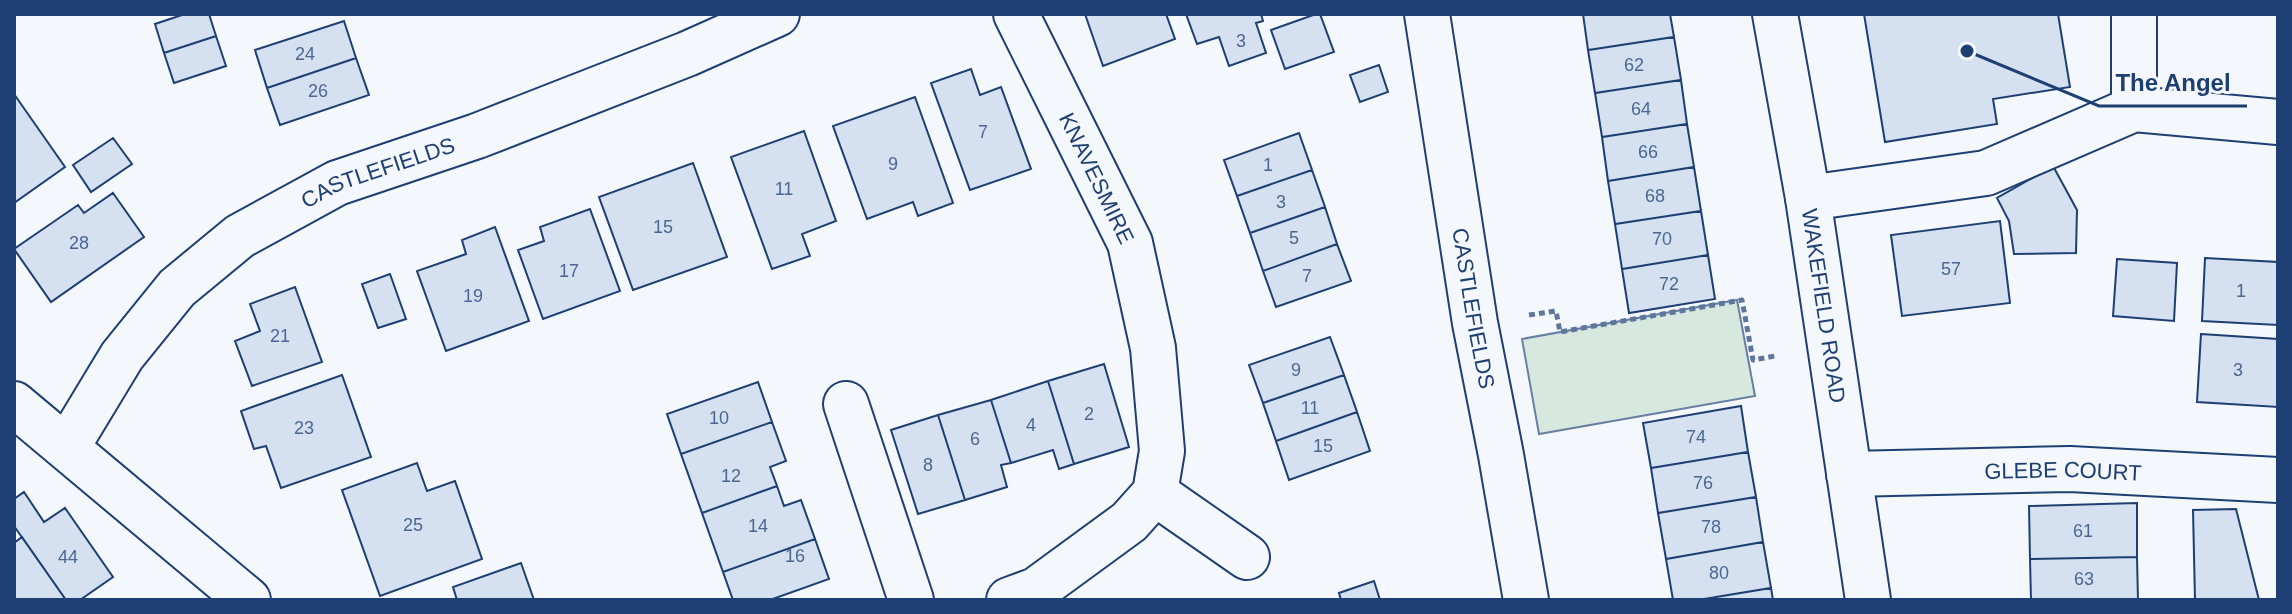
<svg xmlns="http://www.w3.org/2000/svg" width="2292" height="614" viewBox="0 0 2292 614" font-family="Helvetica,sans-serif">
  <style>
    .green { fill: #d7e8df; stroke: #687fa3; stroke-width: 2 }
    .building { fill: #d5e0f0; stroke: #1d3f73; stroke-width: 2 }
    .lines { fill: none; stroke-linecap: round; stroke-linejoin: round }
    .minor-casing { stroke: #1d3f73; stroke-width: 48 }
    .major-casing { stroke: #1d3f73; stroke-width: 48 }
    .path { stroke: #5e769c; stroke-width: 5; stroke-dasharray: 6 4; stroke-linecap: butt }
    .minor { stroke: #f4f7fb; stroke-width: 44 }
    .major { stroke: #f4f7fb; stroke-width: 44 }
    .labels { text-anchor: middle; stroke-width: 6; stroke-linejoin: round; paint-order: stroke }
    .number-label { font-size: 18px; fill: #4b6792 }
    .street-label { font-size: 22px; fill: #1d3f73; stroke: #f4f7fb }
    .leader { fill: none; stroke: #1d3f73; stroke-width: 3 }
    .callout-dot { fill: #1d3f73; stroke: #f4f7fb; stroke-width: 3 }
    .callout-label { font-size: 24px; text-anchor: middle; font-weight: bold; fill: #1d3f73; stroke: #f4f7fb; stroke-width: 6; stroke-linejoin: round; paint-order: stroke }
  </style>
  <rect width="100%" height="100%" fill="#f4f7fb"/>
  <path class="green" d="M1737,300L1755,396L1539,434L1522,339Z"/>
  <path class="building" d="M185,14H209L216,36L164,53L155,24Z
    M1085,14H1166L1175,39L1103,66Z
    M1186,14H1261L1263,21L1256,23L1266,53L1229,66L1219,37L1197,44Z
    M1316,14H1320L1334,52L1285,69L1271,30Z
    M1583,14H1670L1674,37L1588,50Z
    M1864,14H2058L2070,87L1993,99L1997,124L1885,142Z
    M344,21L356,58L267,88L255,50Z
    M216,36L226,66L174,83L164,53Z
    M1674,37L1681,80L1595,93L1588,50Z
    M356,58L369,95L280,125L267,88Z
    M1379,65L1388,92L1360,102L1350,75Z
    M971,69L980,95L1001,87L1031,169L970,190L931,83Z
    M1681,80L1687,124L1602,137L1595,93Z
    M14,94L65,167L14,203Z
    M915,97L953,203L918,216L913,202L867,219L833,126Z
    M1687,124L1694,167L1608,181L1602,137Z
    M804,131L836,221L802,234L810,256L772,269L731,157Z
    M1299,133L1312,170L1237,196L1224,160Z
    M113,138L132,164L91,192L73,165Z
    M693,163L727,257L633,290L599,197Z
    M2053,166L2077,210L2076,253L2014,254L2009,221L1997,198Z
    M1694,167L1701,211L1615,224L1608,181Z
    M1312,170L1325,207L1250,233L1237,196Z
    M113,193L144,237L51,302L14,249L78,205L84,213Z
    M1325,207L1337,244L1263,271L1250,233Z
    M590,209L620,291L543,319L518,250L544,241L540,227Z
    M1701,211L1708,255L1622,269L1615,224Z
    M2000,221L2010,303L1902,316L1891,235Z
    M495,227L529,321L446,351L417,271L466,254L462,240Z
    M1337,244L1351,281L1276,307L1263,271Z
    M1708,255L1715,299L1629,313L1622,269Z
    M2205,258L2278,262V325L2202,321Z
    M2117,259L2177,263L2174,321L2113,316Z
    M390,274L406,319L378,328L362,284Z
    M295,287L322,362L252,386L235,341L260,331L250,304Z
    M2201,334L2278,339V407L2197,402Z
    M1330,337L1344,375L1263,403L1249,365Z
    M1104,364L1129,447L1074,464L1048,381Z
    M342,375L371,457L281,488L266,446L254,449L241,411Z
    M1344,375L1357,412L1276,441L1263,403Z
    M1048,381L1074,464L1059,469L1053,450L1011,463L991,400Z
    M758,382L772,422L681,454L667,414Z
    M991,400L1011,463L1001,465L1007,487L965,500L938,415Z
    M1741,406L1748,452L1651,468L1643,423Z
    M1357,412L1370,451L1289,480L1276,441Z
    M938,415L965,500L918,514L891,430Z
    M772,422L786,461L770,467L777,486L702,513L681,454Z
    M1748,452L1756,497L1658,513L1651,468Z
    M417,463L427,491L455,481L482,559L380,596L342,490Z
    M777,486L784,506L801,500L815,539L723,572L702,513Z
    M24,492L44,522L65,508L113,577L80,600H66L14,526V499Z
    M1756,497L1763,542L1666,559L1658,513Z
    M2137,503V557L2030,559L2029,506Z
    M2236,509L2259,600H2195L2193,510Z
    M22,537L66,600H14V543Z
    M815,539L829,579L770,600H733L723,572Z
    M1763,542L1771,588L1698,600H1673L1666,559Z
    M2137,557L2138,600H2031L2030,559Z
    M521,563L534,600H457L453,587Z
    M1374,581L1380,600H1341L1339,593Z
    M1771,588L1773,600H1698Z"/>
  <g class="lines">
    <defs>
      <g id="minor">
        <path id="s1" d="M1427,14L1475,323L1501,455L1526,600"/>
        <path d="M2134,109V14"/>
        <path d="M1808,198L1986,173L2134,109L2278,122"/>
        <path d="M14,404L248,600"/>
        <path d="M846,404L911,600"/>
        <path id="s2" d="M67,447L122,356L177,288L240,236L337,183L477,136L687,54L777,14"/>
        <path id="s3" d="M1849,474L2070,469L2278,480"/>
        <path d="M1155,493L1247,557"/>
        <path d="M1009,600L1036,590L1129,522L1155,493L1162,451L1153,348L1130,243L1016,14"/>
      </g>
      <g id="major">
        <path id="s4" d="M1775,14L1808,198L1868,600"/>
      </g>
    </defs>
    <use href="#minor" class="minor-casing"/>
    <use href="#major" class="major-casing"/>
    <path class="path" d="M1529,315L1556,311L1560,332L1742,300L1753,360L1775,356"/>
    <use href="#minor" class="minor"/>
    <use href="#major" class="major"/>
  </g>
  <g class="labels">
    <g class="number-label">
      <text x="1241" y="47">3</text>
      <text x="305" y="60">24</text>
      <text x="1634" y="71">62</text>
      <text x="318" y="97">26</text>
      <text x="1641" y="115">64</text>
      <text x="983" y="138">7</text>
      <text x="1648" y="158">66</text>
      <text x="893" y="170">9</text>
      <text x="1268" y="171">1</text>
      <text x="784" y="195">11</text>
      <text x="1655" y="202">68</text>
      <text x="1281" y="208">3</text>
      <text x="663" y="233">15</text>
      <text x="1294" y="244">5</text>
      <text x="1662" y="245">70</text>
      <text x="79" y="249">28</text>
      <text x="1951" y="275">57</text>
      <text x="569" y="277">17</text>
      <text x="1307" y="282">7</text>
      <text x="1669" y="290">72</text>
      <text x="2241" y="297">1</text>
      <text x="473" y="302">19</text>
      <text x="280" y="342">21</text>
      <text x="1296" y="376">9</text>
      <text x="2238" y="376">3</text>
      <text x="1310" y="414">11</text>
      <text x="1089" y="420">2</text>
      <text x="719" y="424">10</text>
      <text x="1031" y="431">4</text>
      <text x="304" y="434">23</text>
      <text x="1696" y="443">74</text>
      <text x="975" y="445">6</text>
      <text x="1323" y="452">15</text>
      <text x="928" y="471">8</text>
      <text x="731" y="482">12</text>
      <text x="1703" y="489">76</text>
      <text x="413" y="531">25</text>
      <text x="758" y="532">14</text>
      <text x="1711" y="533">78</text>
      <text x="2083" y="537">61</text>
      <text x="795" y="562">16</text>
      <text x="68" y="563">44</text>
      <text x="1719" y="579">80</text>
      <text x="2084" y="585">63</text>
    </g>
    <g class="street-label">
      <text dy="8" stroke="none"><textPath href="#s2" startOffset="428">CASTLEFIELDS</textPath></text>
      <text transform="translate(1097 178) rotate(64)" y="8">KNAVESMIRE</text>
      <text dy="8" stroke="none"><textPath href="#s1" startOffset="298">CASTLEFIELDS</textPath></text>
      <text dy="8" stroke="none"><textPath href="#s4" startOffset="296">WAKEFIELD ROAD</textPath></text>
      <text dy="8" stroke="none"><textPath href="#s3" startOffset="214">GLEBE COURT</textPath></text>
    </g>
  </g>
  <path class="leader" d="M1967 51L2099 106H2247"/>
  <circle class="callout-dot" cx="1967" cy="51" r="8"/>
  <g class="callout-label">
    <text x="2173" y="91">The Angel</text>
  </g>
  <rect width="2292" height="614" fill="none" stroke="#1d3f73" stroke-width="32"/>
</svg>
